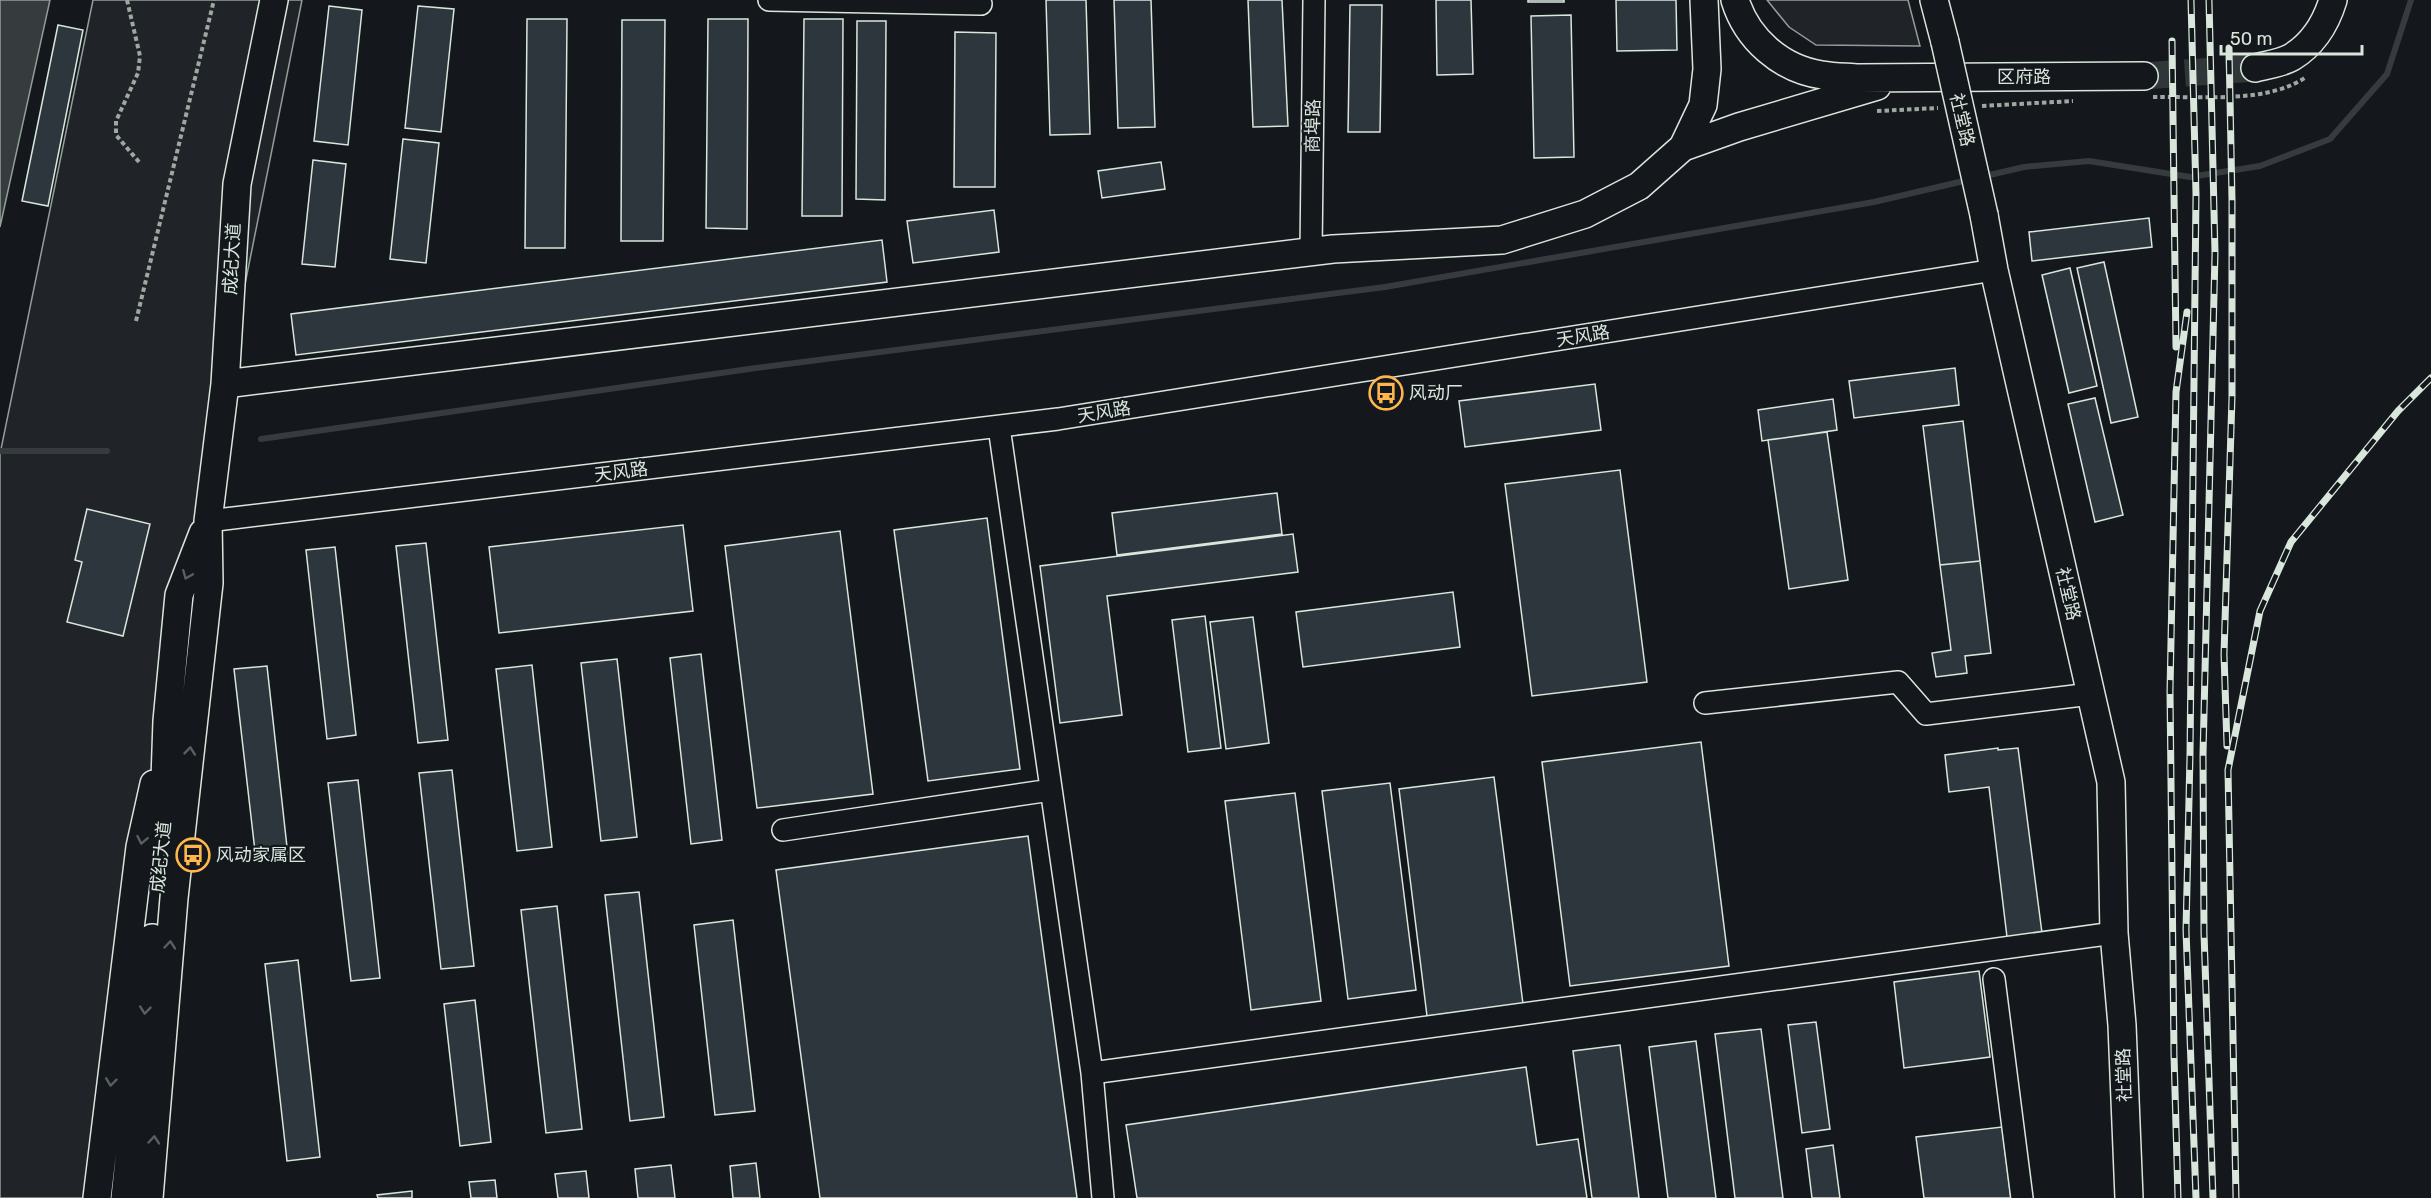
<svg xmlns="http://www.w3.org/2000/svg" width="2431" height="1198" viewBox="0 0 2431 1198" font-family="Rubik,'Noto Sans SC',sans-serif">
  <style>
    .green { fill: #202428; stroke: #939e99; stroke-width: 1.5 }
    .water { fill: #363b3e; stroke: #939e99; stroke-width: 1.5 }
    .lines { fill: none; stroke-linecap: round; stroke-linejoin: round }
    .stream { stroke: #363b3e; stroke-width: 6 }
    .building { fill: #2c363c; stroke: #d8e6dc; stroke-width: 1.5 }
    .major-tunnel { stroke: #313739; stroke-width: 27; stroke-dasharray: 27 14; stroke-linecap: butt }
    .minor-casing { stroke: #d8e6dc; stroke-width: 24 }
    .major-casing { stroke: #d8e6dc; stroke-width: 30 }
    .path { stroke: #9da8a2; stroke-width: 4; stroke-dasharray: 4.5 3; stroke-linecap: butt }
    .minor { stroke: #14181c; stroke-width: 21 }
    .major { stroke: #14181c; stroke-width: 27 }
    .rail-casing { stroke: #d8e6dc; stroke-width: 7 }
    .rail { stroke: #14181c; stroke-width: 4.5; stroke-dasharray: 14; stroke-linecap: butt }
    .major-bridge-casing { stroke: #d8e6dc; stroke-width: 30; stroke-linecap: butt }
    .major-bridge { stroke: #14181c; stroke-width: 27 }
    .oneway { stroke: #59605f }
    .labels { text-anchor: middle; stroke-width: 4.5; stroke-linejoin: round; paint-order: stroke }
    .street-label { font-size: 18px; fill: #d8e6dc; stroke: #14181c }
    .poi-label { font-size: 18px; fill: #d8e6dc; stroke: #14181c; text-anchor: start }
  </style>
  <rect width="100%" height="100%" fill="#14181c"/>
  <path class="green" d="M93,0H302L225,384L96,1198H0V454Z
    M1767,0H1908L1920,46L1816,45L1789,27Z"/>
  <path class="water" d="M0,0H50L0,227Z"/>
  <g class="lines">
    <path class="stream" d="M1981,177L2024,167L2089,161L2190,177L2260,166L2330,139L2387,74L2411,0
      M261,439L756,368L1385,287L1874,202L1968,180
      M0,451H107"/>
  </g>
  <path class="building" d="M1046,0H1086L1090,134L1050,135Z
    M1114,0H1151L1155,127L1118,128Z
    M1248,0H1282L1288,126L1253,127Z
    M1436,0H1471L1473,74L1437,75Z
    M1528,0H1564V2H1528Z
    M1616,0H1676L1677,50L1617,51Z
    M1350,5H1382L1380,132H1348Z
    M329,6L362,10L348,145L314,141Z
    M418,6L454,9L441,132L405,128Z
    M1571,15L1574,157L1534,158L1531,16Z
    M527,19H567L565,248H525Z
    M708,19H748L747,229L706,228Z
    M804,19H843L842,216H802Z
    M622,20H665L663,241H621Z
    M857,21H886L885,200L856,199Z
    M58,25L83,30L48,206L22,201Z
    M955,32L996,33L995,187H954Z
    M403,139L439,143L426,263L390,259Z
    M313,160L346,164L335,267L302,264Z
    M1161,162L1165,189L1102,198L1098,171Z
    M994,210L999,252L913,263L907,221Z
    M2149,218L2152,247L2032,261L2029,232Z
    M882,240L887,282L296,355L291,314Z
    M2104,262L2138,417L2111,423L2077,268Z
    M2070,268L2097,386L2069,393L2042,275Z
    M1955,368L1959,405L1854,418L1849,381Z
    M1595,384L1601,430L1465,447L1459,401Z
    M2095,398L2123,515L2095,522L2068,404Z
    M1833,399L1837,430L1762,441L1758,410Z
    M1963,421L1980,561L1940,565L1923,426Z
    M1827,432L1848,580L1789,589L1768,440Z
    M1620,470L1647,682L1532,696L1505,484Z
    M1277,493L1282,534L1117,555L1112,513Z
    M87,509L150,524L123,636L67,622L82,562L75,560Z
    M987,518L1020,769L928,781L894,530Z
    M683,525L693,611L499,633L489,547Z
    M840,531L873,794L757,808L725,546Z
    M1293,534L1298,572L1107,596L1122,715L1060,723L1040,566Z
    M426,543L448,740L418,743L396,546Z
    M335,547L356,735L327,739L306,550Z
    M1980,561L1991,653L1965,656L1967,673L1936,677L1932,653L1951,650L1940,565Z
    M1453,592L1460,647L1303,667L1296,612Z
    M1205,616L1221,748L1188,752L1172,620Z
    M1253,617L1269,743L1226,749L1210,622Z
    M701,654L722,840L691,844L670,658Z
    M617,659L637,837L601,841L581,663Z
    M532,665L552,847L517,851L496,669Z
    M267,666L288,856L256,860L234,669Z
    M1701,742L1729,966L1570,986L1542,762Z
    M1998,748V750L2018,748L2042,933L2007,937L1989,787L1949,792L1945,755Z
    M452,770L474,966L441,969L419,773Z
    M1494,777L1523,1004L1427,1016L1399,789Z
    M358,780L380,978L351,981L328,783Z
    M1390,783L1416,990L1348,999L1322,791Z
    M1295,793L1321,1001L1251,1010L1225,801Z
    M1028,836L1077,1198H820L776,870Z
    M639,892L664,1117L630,1121L605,895Z
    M557,906L582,1129L546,1133L521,910Z
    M733,920L755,1111L715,1115L694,925Z
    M298,960L320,1157L287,1161L265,964Z
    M1979,971L1990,1057L1904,1068L1894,982Z
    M475,1000L491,1142L460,1146L444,1004Z
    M1816,1022L1830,1129L1802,1133L1788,1025Z
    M1761,1029L1783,1198H1735L1715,1034Z
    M1696,1041L1716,1198H1668L1649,1047Z
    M1620,1045L1639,1198H1592L1573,1051Z
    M1526,1067L1537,1145L1578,1139L1587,1198H1137L1126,1125Z
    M2002,1127L2011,1198H1924L1916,1137Z
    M1833,1145L1840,1198H1812L1806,1149Z
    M756,1163L760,1198H733L730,1166Z
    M671,1165L675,1198H638L635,1169Z
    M586,1171L589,1198H558L555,1174Z
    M495,1180L497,1198H471L469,1182Z
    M412,1191V1198H378L377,1195Z"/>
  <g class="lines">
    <path class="major-tunnel" d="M2144,76L2255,68"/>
    <defs>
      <path id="minor" d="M769,0L981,4
        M1311,252L1314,0
        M999,427L1092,1073L1103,1198
        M208,521L1058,419L1994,270
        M1705,703L1898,682L1926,714L2091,694
        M783,830L1051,790
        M1994,979L2022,1198
        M1092,1073L2114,933"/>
      <path id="major" d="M1735,0C1747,39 1781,69 1822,75C1834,77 1847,77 1859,78L2144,76
        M1934,0L1945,42
        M2255,68C2266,65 2282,63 2292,57C2313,44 2326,23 2333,0
        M1683,147L1739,127L1877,86
        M1984,215L1994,270L2111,782L2114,933L2122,1025L2129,1198
        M225,384L1333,249L1502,240L1585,214L1639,186L1683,147L1703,105L1707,69L1704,0
        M163,837L167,721L179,595L203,533
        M97,1198L140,847L154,784
        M125,1198L152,938
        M149,1198L174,898L209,583L208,521L225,384L237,184L274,0"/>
    </defs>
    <use href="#minor" class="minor-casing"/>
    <use href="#major" class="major-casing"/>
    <path class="path" d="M127,0L140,56L138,73L116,121V135L139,162
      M2153,97C2199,96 2268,104 2306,77
      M1982,106L2073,101
      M1877,111L1938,108
      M136,321L214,0"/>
    <use href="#minor" class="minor"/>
    <use href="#major" class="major"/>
    <defs>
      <path id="rail" d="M2191,0L2196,194L2190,755L2186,930L2196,1198
        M2209,0L2215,253L2203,755L2204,933L2213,1198
        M2172,41L2176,347
        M2227,746L2224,654L2232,397V200L2229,48
        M2178,1198L2174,1055L2170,691L2176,392L2187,312
        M2236,1198L2228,770L2260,611L2291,542L2398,411L2431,378"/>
    </defs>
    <use href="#rail" class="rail-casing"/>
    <use href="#rail" class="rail"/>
    <defs>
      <path id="major-bridge" d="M1945,42L1984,215"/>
    </defs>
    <use href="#major-bridge" class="major-bridge-casing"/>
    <use href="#major-bridge" class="major-bridge"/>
  </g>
  <defs><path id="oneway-chevron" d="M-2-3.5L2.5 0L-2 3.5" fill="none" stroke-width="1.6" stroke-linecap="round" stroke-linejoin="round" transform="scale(1.5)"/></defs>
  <g class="oneway">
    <use href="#oneway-chevron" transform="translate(187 575) rotate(112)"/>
    <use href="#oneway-chevron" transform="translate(190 751) rotate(-84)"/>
    <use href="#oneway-chevron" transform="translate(142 840) rotate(101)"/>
    <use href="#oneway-chevron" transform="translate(170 945) rotate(-85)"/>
    <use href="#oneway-chevron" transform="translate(145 1010) rotate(96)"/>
    <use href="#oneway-chevron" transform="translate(111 1082) rotate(97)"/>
    <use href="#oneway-chevron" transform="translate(154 1140) rotate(-85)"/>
  </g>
  <defs>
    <symbol id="bus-ring" viewBox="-11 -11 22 22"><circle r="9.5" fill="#14181c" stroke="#ffb74d" stroke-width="1.5"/><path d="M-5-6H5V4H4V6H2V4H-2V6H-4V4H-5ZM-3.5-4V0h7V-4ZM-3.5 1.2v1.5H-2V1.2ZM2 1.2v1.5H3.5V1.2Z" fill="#ffb74d"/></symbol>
  </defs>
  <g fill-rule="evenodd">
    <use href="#bus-ring" x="1367" y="374" width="38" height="38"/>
    <use href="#bus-ring" x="174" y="836" width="38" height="38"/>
  </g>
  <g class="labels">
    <g class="street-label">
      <text x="2024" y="83">区府路</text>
      <text transform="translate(1962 120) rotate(77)" y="6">社堂路</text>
      <text transform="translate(1313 126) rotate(-89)" y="6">商埠路</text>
      <text transform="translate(232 259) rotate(-87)" y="6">成纪大道</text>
      <text transform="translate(1583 336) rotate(-9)" y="6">天风路</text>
      <text transform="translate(1104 412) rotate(-9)" y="6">天风路</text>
      <text transform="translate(621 472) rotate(-7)" y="6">天风路</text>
      <text transform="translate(2068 594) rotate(77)" y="6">社堂路</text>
      <text transform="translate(161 857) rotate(-84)" y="6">成纪大道</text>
      <text transform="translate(2124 1075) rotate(-92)" y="6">社堂路</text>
    </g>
    <g class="poi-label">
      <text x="1409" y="399">风动厂</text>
      <text x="216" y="861">风动家属区</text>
    </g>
  </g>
  <path d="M2221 45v9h141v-9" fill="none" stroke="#d8e6dc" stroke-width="3"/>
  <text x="2230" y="45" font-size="18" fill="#d8e6dc" stroke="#14181c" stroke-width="4.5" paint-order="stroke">50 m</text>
</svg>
